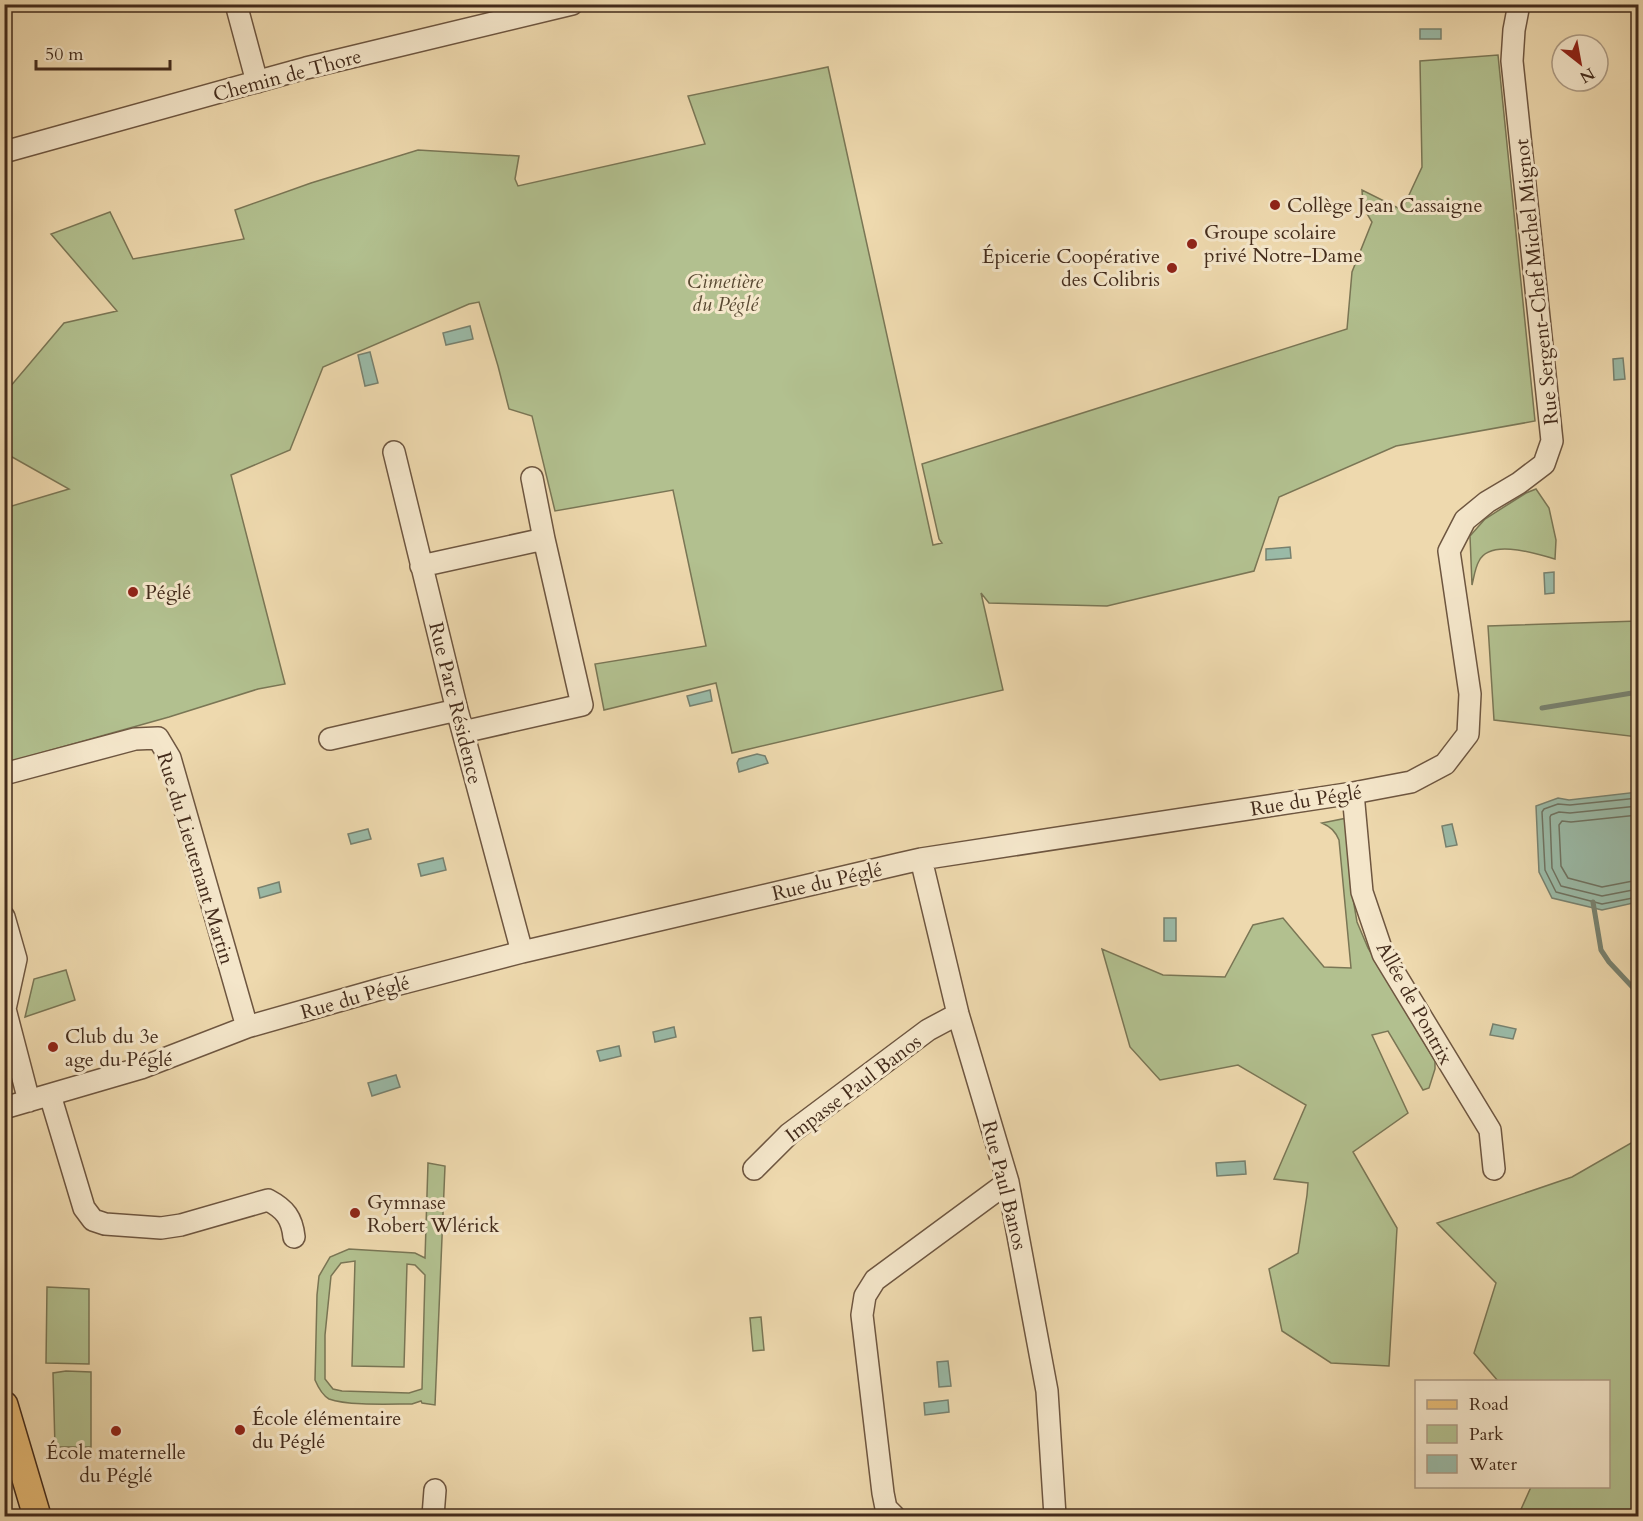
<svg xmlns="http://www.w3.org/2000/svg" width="1643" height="1521" viewBox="0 0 1643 1521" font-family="Cardo,serif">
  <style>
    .green { fill: #b2c08f; stroke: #7a7655; stroke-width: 1.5; fill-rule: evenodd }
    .water { fill: #9abaa7; stroke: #77816f; stroke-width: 1.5 }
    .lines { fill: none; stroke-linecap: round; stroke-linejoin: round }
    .shore { stroke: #6e7261; stroke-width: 1.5 }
    .stream { stroke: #77816f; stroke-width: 5 }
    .minor-casing { stroke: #6e5640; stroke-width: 24 }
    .major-casing { stroke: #432b1b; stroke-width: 30 }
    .minor { stroke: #f4e6ca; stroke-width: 21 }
    .major { stroke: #e7bc77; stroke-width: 27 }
    .poi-dot { fill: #8f2418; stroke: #f4e6ca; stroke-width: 2 }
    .labels { text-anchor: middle; stroke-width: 6; stroke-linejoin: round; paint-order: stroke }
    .street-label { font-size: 20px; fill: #432b1b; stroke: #f4e6ca }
    .poi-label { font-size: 20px; fill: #432b1b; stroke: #f4e6ca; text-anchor: start }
    .park-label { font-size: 20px; font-style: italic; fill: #594932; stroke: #f4e6ca }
  </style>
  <rect width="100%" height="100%" fill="#eed9ae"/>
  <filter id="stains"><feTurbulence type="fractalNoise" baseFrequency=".00333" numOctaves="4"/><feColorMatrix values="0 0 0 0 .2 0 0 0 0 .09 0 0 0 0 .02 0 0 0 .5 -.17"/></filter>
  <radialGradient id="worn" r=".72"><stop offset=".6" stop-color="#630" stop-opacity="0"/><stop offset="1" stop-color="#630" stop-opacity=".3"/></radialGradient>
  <path class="green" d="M1498,55L1535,421L1396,446L1279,497L1254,571L1107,606L989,603L981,593L1003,690L732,753L716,683L604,710L595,664L706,646L673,490L555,511L532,416L509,409L498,366L479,302L469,304L323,367L290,450L231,475L285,684L258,689L169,717L5,763V508L69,489L5,453L4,420L9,388L64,323L117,311L51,234L110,212L133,259L244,239L235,210L311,183L418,150L519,156L515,179L518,186L705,144L688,96L828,67L933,545L942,543L939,539L922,464L1347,329L1352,272L1372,222L1363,207L1362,190L1402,210L1422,167L1420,61Z
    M1536,489L1549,508L1556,540L1555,559C1537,554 1490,538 1479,561C1475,568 1474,577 1472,585L1470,536L1485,519L1526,493Z
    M1638,621V737L1494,720L1488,626Z
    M1347,818L1350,881L1357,922L1368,948L1435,1061V1069L1429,1088L1423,1090L1388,1031L1372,1035L1408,1113L1353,1152L1397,1228L1389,1366L1331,1363L1282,1331L1269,1269L1298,1253L1307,1195L1308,1183L1274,1179L1306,1105L1238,1065L1160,1080L1130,1047L1102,949L1163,975L1225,977L1253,925L1283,918L1324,967L1351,968L1339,840C1335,831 1331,827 1322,823Z
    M66,970L75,1000L25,1017L34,979Z
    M1638,1139V1516H1518L1531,1487L1608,1486V1382L1498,1381L1474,1353L1496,1283L1437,1223L1572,1177Z
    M428,1163L445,1166L435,1405L422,1403L421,1401L412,1404C391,1404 348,1406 329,1399C322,1395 318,1387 315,1380L317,1295L319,1276L330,1257L349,1249L415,1253L425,1258ZM355,1261L352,1366L404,1367L407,1264L415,1265L425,1275L422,1389L409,1393L342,1391L333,1389L325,1379V1335L331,1276L341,1263Z
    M47,1287L89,1289V1364L46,1363Z
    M761,1317L764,1350L753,1351L750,1318Z
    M66,1371L91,1372V1447H55L53,1373Z"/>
  <path class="water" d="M1420,29H1441V39H1420Z
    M470,326L473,339L446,345L443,333Z
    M370,352L378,383L365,386L358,355Z
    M1623,358L1625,379L1614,380L1613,359Z
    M1290,547L1291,558L1266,560V549Z
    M1554,572V593L1545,594L1544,573Z
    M710,690L712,701L690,706L687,696Z
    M757,754L765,756L768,763L739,772L737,763L739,759Z
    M1638,792V902L1602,910L1552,898L1539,872L1536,806L1558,798L1569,800Z
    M1452,824L1457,845L1446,847L1442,826Z
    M368,829L371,839L351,844L348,834Z
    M443,858L446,870L421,876L418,864Z
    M279,882L281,892L260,898L258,888Z
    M1164,918H1176V941H1164Z
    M1493,1024L1516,1029L1513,1039L1490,1035Z
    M674,1027L676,1037L655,1042L653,1032Z
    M619,1046L621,1056L600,1061L597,1051Z
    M396,1075L400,1087L372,1096L368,1083Z
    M1245,1161L1246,1174L1217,1176L1216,1163Z
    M948,1361L951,1386L939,1387L937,1362Z
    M948,1400L949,1412L925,1415L924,1403Z"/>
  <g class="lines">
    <path class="shore" d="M1638,798L1570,805L1558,804L1544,809L1542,812L1545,870L1556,892L1602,904L1638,897
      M1638,806L1570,813L1559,812L1551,815L1550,817L1552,868L1561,886L1602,896L1638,889
      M1638,815L1571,822L1562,821L1559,825L1561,866L1568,878L1602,887L1638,880"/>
    <path class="stream" d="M1542,708L1638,692
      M1593,902L1601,950L1609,962L1638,993"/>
    <defs>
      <path id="minor" d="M236,4L257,82
        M4,152L306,68L572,4
        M394,452L457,710L522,952
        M532,478L544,539
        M421,566L544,539L582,705L463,732
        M330,739L457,710
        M4,774L135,739L158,738L170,758L247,1027
        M1353,793L1362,892L1383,954L1490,1130L1494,1169
        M921,859L958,1014L1008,1182L1047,1391L1055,1516
        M4,917L16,959L5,1009L29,1101
        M50,1095L84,1208L93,1220L105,1224L161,1228L181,1225L268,1200C285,1209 292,1218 294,1237
        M4,1108L141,1068L247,1027L384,988L522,952L899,864L921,859L1353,793L1411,782L1445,764L1468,734L1470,694L1449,551L1465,520L1487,502L1519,483L1544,464L1552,441L1512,61L1514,30L1519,4
        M754,1169L789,1134L928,1030L958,1014
        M433,1516L435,1490
        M894,1516L886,1508L883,1493L862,1315L865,1296L875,1280L1008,1182"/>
      <path id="major" d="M4,1405L37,1516"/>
    </defs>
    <use href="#minor" class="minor-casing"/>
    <use href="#major" class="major-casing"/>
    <use href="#minor" class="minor"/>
    <use href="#major" class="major"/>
  </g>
  <g class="poi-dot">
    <circle cx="1275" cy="205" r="6"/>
    <circle cx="1192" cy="244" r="6"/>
    <circle cx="1172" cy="268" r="6"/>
    <circle cx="133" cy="592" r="6"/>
    <circle cx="53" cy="1047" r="6"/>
    <circle cx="355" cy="1213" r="6"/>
    <circle cx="240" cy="1430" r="6"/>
    <circle cx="116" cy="1431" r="6"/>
  </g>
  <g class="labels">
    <g class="street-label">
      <text transform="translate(287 75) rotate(-15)" y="7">Chemin de Thore</text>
      <text transform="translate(1536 282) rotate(-96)" y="7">Rue Sergent-Chef Michel Mignot</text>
      <text transform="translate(456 703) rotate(76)" y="7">Rue Parc Résidence</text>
      <text transform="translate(1306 800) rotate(-9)" y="7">Rue du Péglé</text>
      <text transform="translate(196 858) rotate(73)" y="7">Rue du Lieutenant Martin</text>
      <text transform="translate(827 881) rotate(-13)" y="7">Rue du Péglé</text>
      <text transform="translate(355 997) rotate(-16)" y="7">Rue du Péglé</text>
      <text transform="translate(1415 1003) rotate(61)" y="7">Allée de Pontrix</text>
      <text transform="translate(853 1088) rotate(-37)" y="7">Impasse Paul Banos</text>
      <text transform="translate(1005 1185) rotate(76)" y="7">Rue Paul Banos</text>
    </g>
    <g class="poi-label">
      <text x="1287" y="212">Collège Jean Cassaigne</text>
      <text x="1204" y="239">Groupe scolaire<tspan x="1204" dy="23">privé Notre-Dame</tspan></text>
      <text x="1160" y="263" text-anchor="end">Épicerie Coopérative<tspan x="1160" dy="23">des Colibris</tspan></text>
      <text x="145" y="599">Péglé</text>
      <text x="65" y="1043">Club du 3e<tspan x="65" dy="23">age du Péglé</tspan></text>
      <text x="367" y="1209">Gymnase<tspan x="367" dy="23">Robert Wlérick</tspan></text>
      <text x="252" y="1425">École élémentaire<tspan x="252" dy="23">du Péglé</tspan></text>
      <text x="116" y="1459" text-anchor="middle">École maternelle<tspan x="116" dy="23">du Péglé</tspan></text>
    </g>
    <g class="park-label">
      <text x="725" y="288">Cimetière<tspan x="725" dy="23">du Péglé</tspan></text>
    </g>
  </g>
  <rect width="1643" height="1521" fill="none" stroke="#eed9ae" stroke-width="24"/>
  <rect x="6" y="6" width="1631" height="1509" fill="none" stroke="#432b1b" stroke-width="3"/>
  <rect x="12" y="12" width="1619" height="1497" fill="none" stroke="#432b1b" stroke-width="1.5"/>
  <rect x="1415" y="1380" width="195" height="108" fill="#f4e6ca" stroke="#ad9b84" stroke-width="1.5"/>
  <rect x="1427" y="1400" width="30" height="9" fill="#e7bc77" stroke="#ad9b84" stroke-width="1.5"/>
  <text x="1469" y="1410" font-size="18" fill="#432b1b">Road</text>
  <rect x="1427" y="1425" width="30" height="18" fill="#b2c08f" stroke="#ad9b84" stroke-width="1.5"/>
  <text x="1469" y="1440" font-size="18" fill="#432b1b">Park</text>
  <rect x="1427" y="1455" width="30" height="18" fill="#9abaa7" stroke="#ad9b84" stroke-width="1.5"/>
  <text x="1469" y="1470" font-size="18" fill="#432b1b">Water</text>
  <g transform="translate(1580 63) rotate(149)"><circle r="28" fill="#f4e6ca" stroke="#ad9b84" stroke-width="1.5"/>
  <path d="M0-4.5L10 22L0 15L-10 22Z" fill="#8f2418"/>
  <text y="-9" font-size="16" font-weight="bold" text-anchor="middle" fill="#432b1b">N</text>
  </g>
  <path d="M36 60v9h134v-9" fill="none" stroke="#432b1b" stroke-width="3"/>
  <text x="45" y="60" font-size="18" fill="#432b1b" stroke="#f4e6ca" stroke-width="4.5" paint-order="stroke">50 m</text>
  <rect width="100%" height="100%" filter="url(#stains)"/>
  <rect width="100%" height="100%" fill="url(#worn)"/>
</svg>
